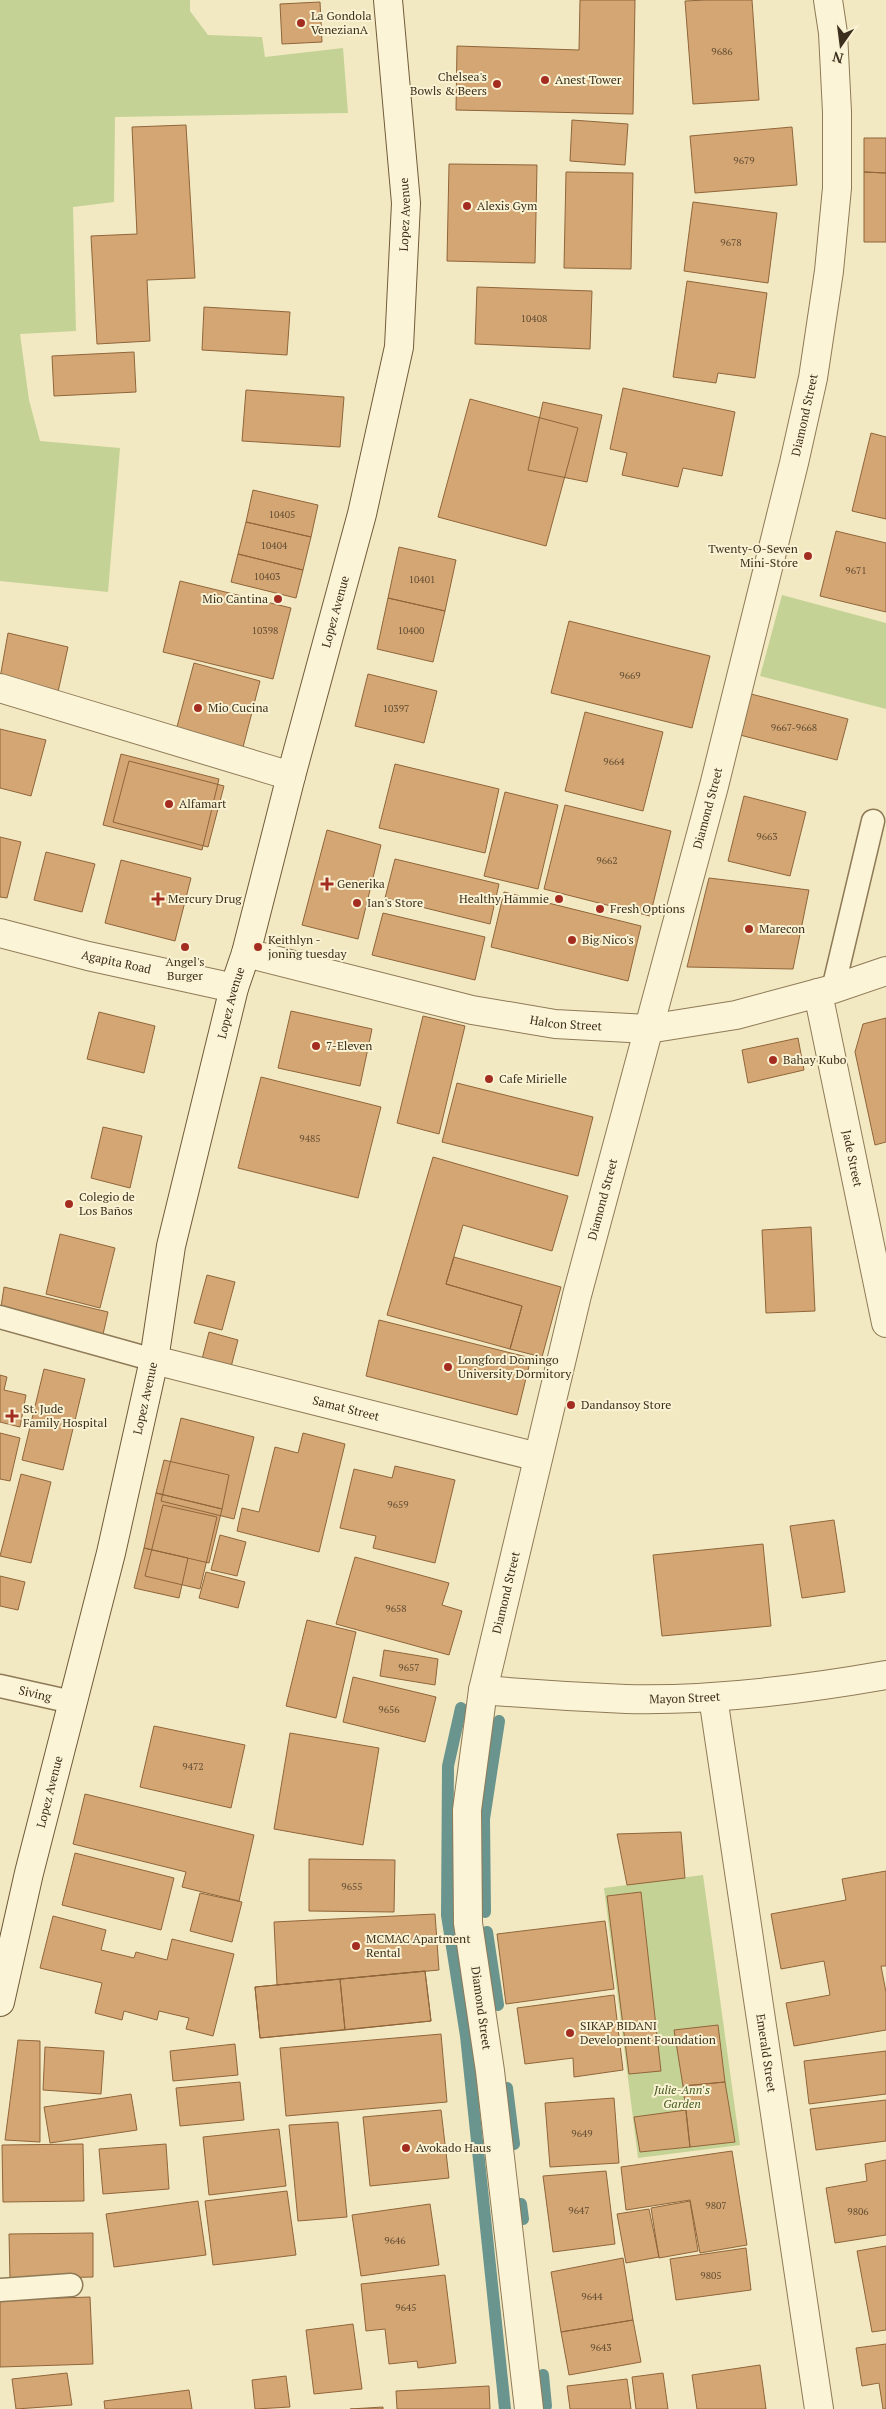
<svg xmlns="http://www.w3.org/2000/svg" width="886" height="2409" viewBox="0 0 886 2409" font-family="'PT Serif',serif">
  <style>
    .green { fill: #c5d295 }
    .lines { fill: none; stroke-linecap: round; stroke-linejoin: round }
    .stream { stroke: #6a948e; stroke-width: 12 }
    .building { fill: #d4a674; stroke: #90653a }
    .lane-casing { stroke: #8e7a57; stroke-width: 25 }
    .street-casing { stroke: #8e7a57; stroke-width: 30 }
    .secondary-casing { stroke: #705b3a; stroke-width: 30 }
    .lane { stroke: #fcf4d6; stroke-width: 22 }
    .street { stroke: #fcf4d6; stroke-width: 28 }
    .secondary { stroke: #fcf4d6; stroke-width: 28 }
    .poi-dot { fill: #a42d21; stroke: #f9f2d3; stroke-width: 2 }
    .labels { text-anchor: middle; stroke-width: 4; stroke-linejoin: round; paint-order: stroke }
    .number-label { font-size: 10px; fill: #634d33 }
    .poi-label { font-size: 12px; fill: #3d2f1d; stroke: #f9f2d3; text-anchor: start }
    .street-label { font-size: 12px; fill: #3d2f1d; stroke: #f9f2d3 }
    .park-label { font-size: 12px; font-style: italic; fill: #475b21; stroke: #f9f2d3 }
  </style>
  <rect width="100%" height="100%" fill="#f2e9c2"/>
  <path class="green" d="M0,0H190V11L208,35L262,37L265,57L343,48L348,113L115,117L114,202L73,207L76,331L20,334L29,400L40,441L120,448L108,592L0,581Z
    M782,595L886,623V709L760,676Z
    M703,1875L740,2145L638,2158L604,1888Z"/>
  <g class="lines">
    <path class="stream" d="M461,1708L448,1766L447,1915L466,2036L505,2409
      M485,1912L484,1819L499,1721
      M487,1932L498,2005
      M507,2088L514,2144
      M521,2204L523,2219
      M543,2375L546,2406"/>
  </g>
  <path class="building" d="M580,0H635L633,114L456,110L457,46L579,50Z
    M706,0H752L759,100L693,104L685,1Z
    M320,2L322,42L282,44L280,4Z
    M572,120L628,124L625,165L570,161Z
    M186,125L195,278L147,280L150,341L97,344L91,236L137,234L132,127Z
    M792,127L797,185L695,193L690,136Z
    M864,138H886V173L864,172Z
    M449,164L537,165L535,263L447,261Z
    M566,172L633,173L631,269L564,268Z
    M864,172L886,173V242H864Z
    M693,202L777,213L768,283L684,271Z
    M687,281L767,293L755,378L718,373L716,383L673,377Z
    M477,287L592,291L590,349L475,344Z
    M204,307L290,312L287,355L202,350Z
    M134,352L136,392L54,396L52,356Z
    M623,388L735,412L722,476L683,468L678,487L622,475L627,453L610,449Z
    M246,390L344,397L340,447L242,441Z
    M470,399L578,428L546,546L438,517Z
    M543,402L602,415L587,482L528,470Z
    M871,433L886,437V519L852,511Z
    M253,490L318,505L311,537L246,522Z
    M246,522L311,537L303,570L238,554Z
    M836,531L886,543V612L820,596Z
    M399,547L456,560L445,611L388,598Z
    M238,554L303,570L296,598L231,582Z
    M180,581L291,608L273,679L163,652Z
    M388,598L445,611L433,662L377,649Z
    M569,621L710,656L692,728L551,693Z
    M8,633L68,647L58,692L0,678Z
    M194,663L260,681L241,755L174,738Z
    M368,674L437,691L424,743L355,726Z
    M751,694L848,719L837,760L740,735Z
    M585,712L663,732L643,811L565,791Z
    M0,729L46,740L31,796L0,788Z
    M121,754L219,779L202,850L103,825Z
    M129,761L224,786L208,847L113,822Z
    M395,764L499,789L485,853L379,828Z
    M505,792L558,805L538,889L484,876Z
    M744,796L806,812L790,876L728,861Z
    M565,805L671,831L650,916L544,889Z
    M327,830L381,845L358,939L302,925Z
    M0,837L21,842L7,898L0,897Z
    M46,852L95,864L82,912L34,900Z
    M395,859L499,884L490,924L385,898Z
    M121,860L191,878L175,941L105,923Z
    M709,878L809,890L793,969L687,967Z
    M504,892L641,926L628,981L491,947Z
    M383,913L485,937L475,980L372,955Z
    M291,1011L372,1029L360,1086L278,1068Z
    M99,1012L155,1026L144,1073L87,1059Z
    M423,1016L465,1026L439,1134L397,1123Z
    M886,1018V1142L875,1145L855,1052L863,1024Z
    M798,1038L804,1070L748,1083L742,1050Z
    M261,1077L381,1107L358,1198L238,1168Z
    M457,1083L593,1117L578,1176L442,1142Z
    M103,1127L142,1136L130,1188L91,1178Z
    M433,1157L568,1196L552,1251L463,1225L446,1284L522,1306L510,1349L387,1315Z
    M811,1227L815,1311L766,1313L762,1230Z
    M60,1234L115,1248L100,1308L46,1294Z
    M454,1257L561,1287L542,1357L510,1349L522,1306L446,1284Z
    M207,1275L235,1282L222,1330L194,1323Z
    M4,1287L108,1312L102,1339L0,1314Z
    M379,1320L531,1358L517,1415L366,1376Z
    M209,1332L238,1340L231,1367L202,1359Z
    M44,1369L85,1379L63,1470L22,1460Z
    M0,1375L7,1377L4,1390L26,1395L20,1427L0,1422Z
    M181,1418L254,1437L234,1519L161,1501Z
    M0,1433L20,1438L10,1481L0,1479Z
    M303,1433L345,1444L319,1552L237,1531L242,1508L259,1512L275,1447L298,1453Z
    M164,1460L229,1475L222,1509L156,1493Z
    M395,1466L455,1480L435,1563L373,1548L376,1536L340,1528L354,1469L392,1478Z
    M21,1474L51,1482L31,1563L0,1556Z
    M156,1493L222,1509L209,1563L144,1548Z
    M163,1505L217,1517L200,1589L145,1576Z
    M834,1520L845,1592L802,1598L790,1526Z
    M220,1535L246,1542L237,1576L211,1570Z
    M763,1544L771,1626L662,1636L653,1555Z
    M144,1548L188,1558L179,1598L134,1588Z
    M355,1557L449,1583L442,1605L462,1611L449,1655L336,1624Z
    M206,1572L245,1582L238,1608L199,1598Z
    M0,1576L25,1582L18,1610L0,1606Z
    M307,1620L356,1632L336,1718L286,1706Z
    M384,1650L438,1659L435,1685L380,1676Z
    M353,1677L436,1697L425,1742L343,1722Z
    M154,1726L245,1745L231,1808L140,1787Z
    M290,1733L379,1748L363,1845L274,1829Z
    M85,1794L254,1835L239,1901L182,1887L186,1872L73,1844Z
    M681,1832L685,1878L627,1885L617,1834Z
    M75,1853L174,1878L161,1930L62,1905Z
    M309,1859L395,1860L394,1912L309,1911Z
    M886,1871V1966H881L886,1992V2030L794,2046L786,2003L830,1995L824,1961L781,1969L771,1914L846,1900L842,1879Z
    M641,1892L661,2071L629,2074L607,1896Z
    M200,1893L242,1902L232,1942L190,1931Z
    M435,1914L439,1970L277,1985L274,1922Z
    M53,1916L106,1930L101,1950L134,1958L136,1952L167,1960L172,1939L234,1954L213,2036L186,2029L189,2018L159,2011L157,2020L124,2011L122,2020L95,2013L102,1983L40,1968Z
    M605,1921L614,1989L506,2004L497,1934Z
    M425,1971L431,2021L345,2030L340,1979Z
    M425,1971L431,2021L260,2038L255,1987Z
    M340,1979L345,2030L260,2038L255,1987Z
    M614,1995L623,2070L574,2077L573,2058L525,2064L517,2008Z
    M718,2025L725,2082L683,2086L674,2030Z
    M441,2034L447,2102L286,2116L280,2048Z
    M18,2040L40,2041V2142L5,2140Z
    M235,2044L238,2075L173,2081L170,2051Z
    M45,2047L104,2051L101,2094L43,2090Z
    M886,2051V2094L809,2104L804,2061Z
    M240,2082L244,2120L180,2126L176,2088Z
    M725,2082L735,2142L690,2147L683,2086Z
    M131,2094L137,2130L50,2143L44,2107Z
    M614,2098L619,2163L550,2167L545,2103Z
    M886,2100V2141L816,2150L810,2109Z
    M441,2110L449,2178L370,2186L363,2117Z
    M686,2110L690,2147L640,2152L634,2117Z
    M338,2122L347,2217L298,2221L289,2125Z
    M279,2129L286,2186L209,2195L203,2137Z
    M83,2144L84,2201L3,2202L2,2145Z
    M166,2144L169,2189L103,2194L99,2149Z
    M732,2151L747,2245L700,2253L690,2200L626,2210L621,2167Z
    M886,2160V2235L835,2243L826,2188L867,2181L865,2164Z
    M606,2171L615,2244L553,2252L543,2176Z
    M287,2191L296,2255L213,2265L205,2201Z
    M198,2201L206,2255L114,2267L106,2214Z
    M690,2201L698,2251L659,2258L651,2208Z
    M430,2204L439,2265L361,2276L352,2215Z
    M649,2209L659,2257L626,2263L617,2214Z
    M93,2233V2277L10,2279L9,2234Z
    M886,2246V2330L872,2332L857,2251Z
    M746,2248L751,2290L676,2300L670,2259Z
    M623,2258L633,2320L561,2332L551,2272Z
    M445,2275L456,2363L418,2368L417,2361L389,2364L385,2329L366,2331L361,2284Z
    M90,2297L93,2364L0,2367V2300Z
    M633,2320L641,2362L569,2375L561,2332Z
    M353,2324L362,2389L314,2394L306,2330Z
    M886,2344V2409H883L879,2383L862,2386L856,2348Z
    M760,2365L766,2409H697L692,2375Z
    M67,2373L72,2405L16,2409L12,2379Z
    M663,2373L668,2409H636L632,2377Z
    M286,2376L290,2407L255,2409L252,2380Z
    M627,2379L631,2409H570L567,2386Z
    M489,2386L490,2409H397L396,2391Z
    M189,2390L192,2409H105L104,2401Z
    M383,2407V2409H350Z"/>
  <g class="lines">
    <defs>
      <g id="lane">
        <path d="M833,989L873,821"/>
        <path d="M0,1317L154,1360"/>
        <path id="s1" d="M0,1686L72,1702"/>
        <path d="M0,2290L71,2285"/>
      </g>
      <g id="street">
        <path d="M0,688L291,776"/>
        <path id="s2" d="M0,933L88,956L234,988"/>
        <path id="s3" d="M246,953L472,1010L555,1024L648,1029L736,1015L833,989L886,971"/>
        <path id="s4" d="M818,993L886,1323"/>
        <path id="s5" d="M154,1360L538,1457"/>
        <path id="s6" d="M483,1690C531,1694 578,1697 626,1699C713,1701 801,1690 886,1675"/>
        <path id="s7" d="M713,1697L819,2409"/>
        <path id="s8" d="M529,2409L490,2071L468,1923L467,1810L483,1690L577,1295L714,786L794,463L813,378L829,271L837,188V112L833,33L828,0"/>
      </g>
      <g id="secondary">
        <path id="s9" d="M0,2002L29,1873L111,1553L154,1360L171,1246L234,988L246,953L291,776L362,514L399,347L406,203L388,0"/>
      </g>
    </defs>
    <use href="#lane" class="lane-casing"/>
    <use href="#street" class="street-casing"/>
    <use href="#secondary" class="secondary-casing"/>
    <use href="#lane" class="lane"/>
    <use href="#street" class="street"/>
    <use href="#secondary" class="secondary"/>
  </g>
  <g class="poi-dot">
    <circle cx="301" cy="23" r="5"/>
    <circle cx="545" cy="80" r="5"/>
    <circle cx="497" cy="84" r="5"/>
    <circle cx="467" cy="206" r="5"/>
    <circle cx="808" cy="556" r="5"/>
    <circle cx="278" cy="599" r="5"/>
    <circle cx="198" cy="708" r="5"/>
    <circle cx="169" cy="804" r="5"/>
    <path d="M324.5 876.5h5v5h5v5h-5v5h-5v-5h-5v-5h5z"/>
    <path d="M155.5 891.5h5v5h5v5h-5v5h-5v-5h-5v-5h5z"/>
    <circle cx="559" cy="899" r="5"/>
    <circle cx="357" cy="903" r="5"/>
    <circle cx="600" cy="909" r="5"/>
    <circle cx="749" cy="929" r="5"/>
    <circle cx="572" cy="940" r="5"/>
    <circle cx="185" cy="947" r="5"/>
    <circle cx="258" cy="947" r="5"/>
    <circle cx="316" cy="1046" r="5"/>
    <circle cx="773" cy="1060" r="5"/>
    <circle cx="489" cy="1079" r="5"/>
    <circle cx="69" cy="1204" r="5"/>
    <circle cx="448" cy="1367" r="5"/>
    <circle cx="571" cy="1405" r="5"/>
    <path d="M9.5 1408.5h5v5h5v5h-5v5h-5v-5h-5v-5h5z"/>
    <circle cx="356" cy="1946" r="5"/>
    <circle cx="570" cy="2033" r="5"/>
    <circle cx="406" cy="2148" r="5"/>
  </g>
  <g class="labels">
    <g class="number-label">
      <text x="722" y="55">9686</text>
      <text x="744" y="164">9679</text>
      <text x="731" y="246">9678</text>
      <text x="534" y="322">10408</text>
      <text x="282" y="518">10405</text>
      <text x="274" y="549">10404</text>
      <text x="856" y="574">9671</text>
      <text x="267" y="580">10403</text>
      <text x="422" y="583">10401</text>
      <text x="265" y="634">10398</text>
      <text x="411" y="634">10400</text>
      <text x="630" y="679">9669</text>
      <text x="396" y="712">10397</text>
      <text x="794" y="731">9667-9668</text>
      <text x="614" y="765">9664</text>
      <text x="767" y="840">9663</text>
      <text x="607" y="864">9662</text>
      <text x="310" y="1142">9485</text>
      <text x="398" y="1508">9659</text>
      <text x="396" y="1612">9658</text>
      <text x="409" y="1671">9657</text>
      <text x="389" y="1713">9656</text>
      <text x="193" y="1770">9472</text>
      <text x="352" y="1890">9655</text>
      <text x="582" y="2137">9649</text>
      <text x="716" y="2209">9807</text>
      <text x="579" y="2214">9647</text>
      <text x="858" y="2215">9806</text>
      <text x="395" y="2244">9646</text>
      <text x="711" y="2279">9805</text>
      <text x="592" y="2300">9644</text>
      <text x="406" y="2311">9645</text>
      <text x="601" y="2351">9643</text>
    </g>
    <g class="poi-label">
      <text x="311" y="20">La Gondola<tspan x="311" dy="14">VenezianA</tspan></text>
      <text x="487" y="81" text-anchor="end">Chelsea's<tspan x="487" dy="14">Bowls &amp; Beers</tspan></text>
      <text x="555" y="84">Anest Tower</text>
      <text x="477" y="210">Alexis Gym</text>
      <text x="798" y="553" text-anchor="end">Twenty-O-Seven<tspan x="798" dy="14">Mini-Store</tspan></text>
      <text x="268" y="603" text-anchor="end">Mio Cantina</text>
      <text x="208" y="712">Mio Cucina</text>
      <text x="179" y="808">Alfamart</text>
      <text x="337" y="888">Generika</text>
      <text x="168" y="903">Mercury Drug</text>
      <text x="549" y="903" text-anchor="end">Healthy Hammie</text>
      <text x="367" y="907">Ian's Store</text>
      <text x="610" y="913">Fresh Options</text>
      <text x="759" y="933">Marecon</text>
      <text x="268" y="944">Keithlyn -<tspan x="268" dy="14">joning tuesday</tspan></text>
      <text x="582" y="944">Big Nico's</text>
      <text x="185" y="966" text-anchor="middle">Angel's<tspan x="185" dy="14">Burger</tspan></text>
      <text x="326" y="1050">7-Eleven</text>
      <text x="783" y="1064">Bahay Kubo</text>
      <text x="499" y="1083">Cafe Mirielle</text>
      <text x="79" y="1201">Colegio de<tspan x="79" dy="14">Los Baños</tspan></text>
      <text x="458" y="1364">Longford Domingo<tspan x="458" dy="14">University Dormitory</tspan></text>
      <text x="581" y="1409">Dandansoy Store</text>
      <text x="23" y="1413">St. Jude<tspan x="23" dy="14">Family Hospital</tspan></text>
      <text x="366" y="1943">MCMAC Apartment<tspan x="366" dy="14">Rental</tspan></text>
      <text x="580" y="2030">SIKAP BIDANI<tspan x="580" dy="14">Development Foundation</tspan></text>
      <text x="416" y="2152">Avokado Haus</text>
    </g>
    <g class="street-label">
      <text dy="4" stroke="none"><textPath href="#s9" startOffset="1836">Lopez Avenue</textPath></text>
      <text dy="4" stroke="none"><textPath href="#s8" startOffset="2039">Diamond Street</textPath></text>
      <text dy="4" stroke="none"><textPath href="#s9" startOffset="1431">Lopez Avenue</textPath></text>
      <text dy="4" stroke="none"><textPath href="#s8" startOffset="1634">Diamond Street</textPath></text>
      <text dy="4" stroke="none"><textPath href="#s2" startOffset="120">Agapita Road</textPath></text>
      <text dy="4" stroke="none"><textPath href="#s9" startOffset="1026">Lopez Avenue</textPath></text>
      <text dy="4" stroke="none"><textPath href="#s3" startOffset="328">Halcon Street</textPath></text>
      <text dy="4" stroke="none"><textPath href="#s4" startOffset="169">Jade Street</textPath></text>
      <text dy="4" stroke="none"><textPath href="#s8" startOffset="1229">Diamond Street</textPath></text>
      <text dy="4" stroke="none"><textPath href="#s9" startOffset="621">Lopez Avenue</textPath></text>
      <text dy="4" stroke="none"><textPath href="#s5" startOffset="198">Samat Street</textPath></text>
      <text dy="4" stroke="none"><textPath href="#s8" startOffset="824">Diamond Street</textPath></text>
      <text dy="4" stroke="none"><textPath href="#s1" startOffset="36">Siving</textPath></text>
      <text dy="4" stroke="none"><textPath href="#s6" startOffset="202">Mayon Street</textPath></text>
      <text dy="4" stroke="none"><textPath href="#s9" startOffset="216">Lopez Avenue</textPath></text>
      <text transform="translate(481 2008) rotate(82)" y="4">Diamond Street</text>
      <text dy="4" stroke="none"><textPath href="#s7" startOffset="360">Emerald Street</textPath></text>
    </g>
    <g class="park-label">
      <text x="682" y="2094">Julie-Ann's<tspan x="682" dy="14">Garden</tspan></text>
    </g>
  </g>
  <g transform="translate(841 45) rotate(194)" stroke="#f9f2d3" stroke-width="4" paint-order="stroke">
  <path d="M0-4L9 19L0 12L-9 19Z" fill="#3d2f1d"/>
  <text y="-8" font-size="14" font-weight="bold" text-anchor="middle" fill="#3d2f1d">N</text>
  </g>
</svg>
